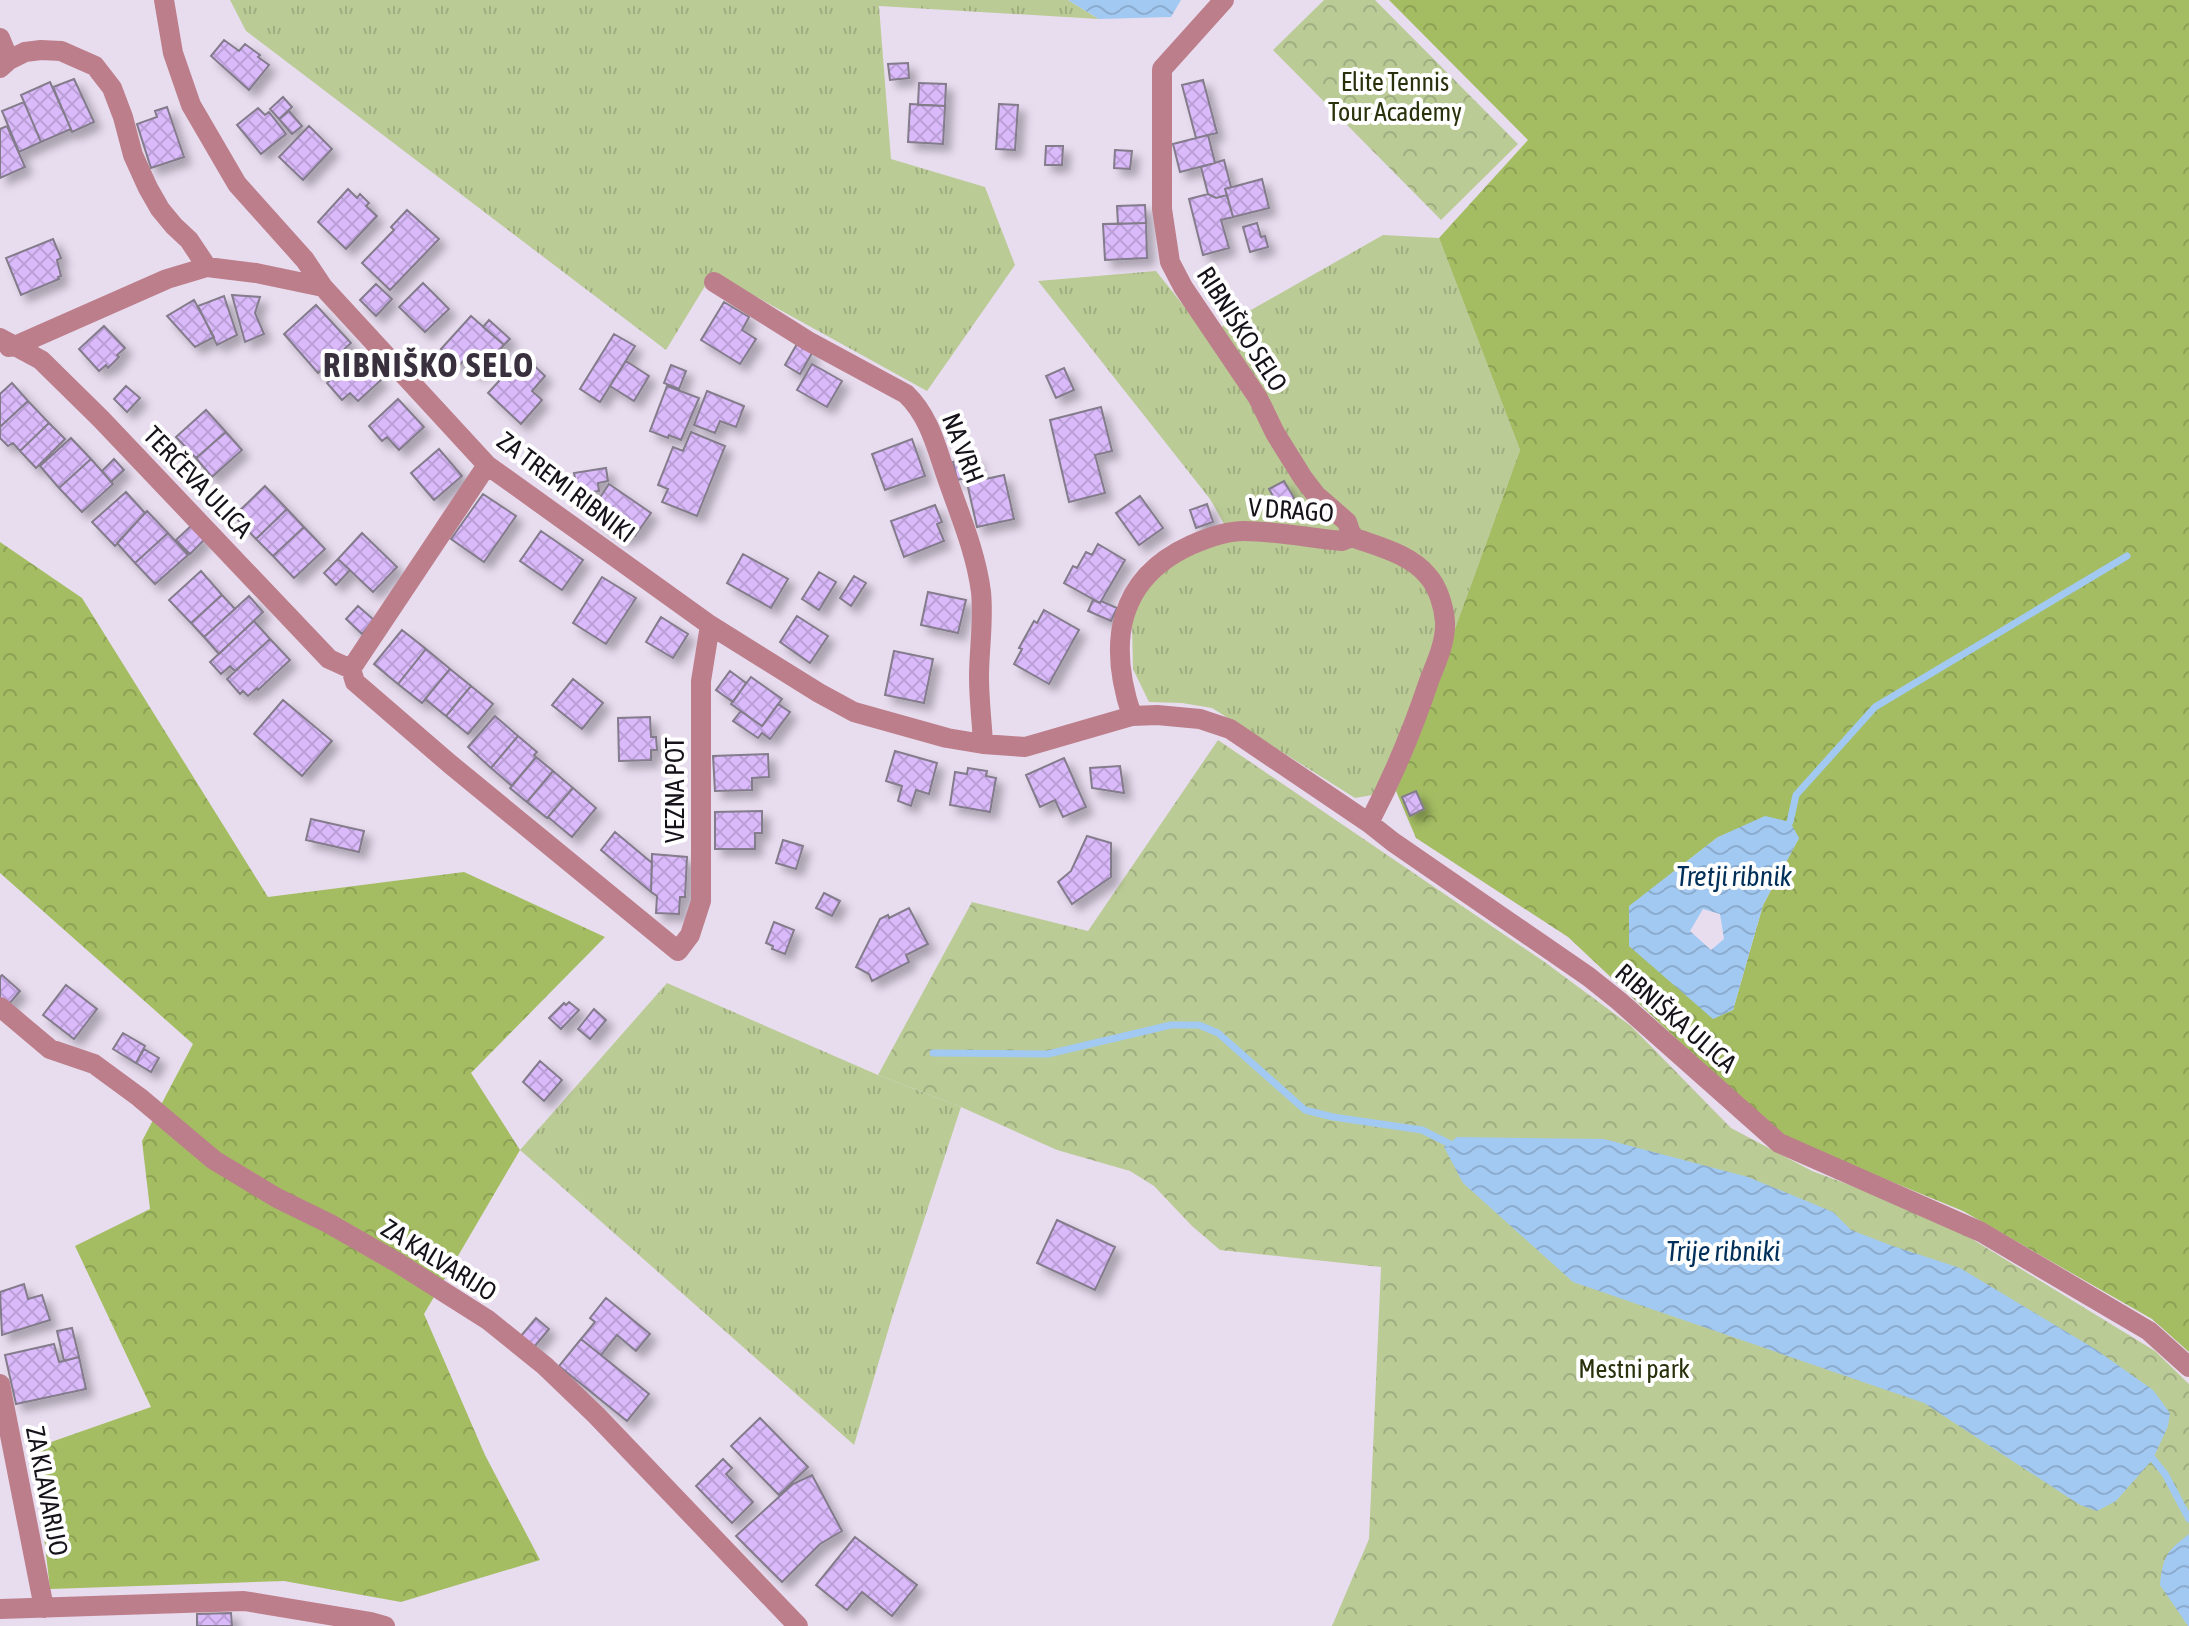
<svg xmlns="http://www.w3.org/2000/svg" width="2189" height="1626" viewBox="0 0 2189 1626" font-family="'Asap Condensed',sans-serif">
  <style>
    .grass { fill: url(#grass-tufts) }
    .forest { fill: url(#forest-crowns); fill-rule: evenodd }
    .park { fill: url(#park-crowns) }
    .water { fill: url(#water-waves); fill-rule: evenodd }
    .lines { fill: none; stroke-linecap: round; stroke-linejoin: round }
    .stream { stroke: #a2c9f2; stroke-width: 7 }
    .building { fill: url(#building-cross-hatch); stroke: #837b8b; stroke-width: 2; filter: url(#shadow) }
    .minor { stroke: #bd7e8b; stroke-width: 20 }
    .labels { text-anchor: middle; stroke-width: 8; stroke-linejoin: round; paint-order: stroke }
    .park-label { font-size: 26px; fill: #28310b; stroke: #fff }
    .street-label { font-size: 26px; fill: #161219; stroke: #fff }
    .water-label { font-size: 28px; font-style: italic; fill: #002f59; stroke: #fff }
    .district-label { font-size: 34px; font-weight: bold; letter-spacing: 2px; fill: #39303e; stroke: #fff }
  </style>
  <defs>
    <pattern id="grass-tufts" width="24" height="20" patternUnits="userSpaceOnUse" patternTransform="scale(2)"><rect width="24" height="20" fill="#bbcb96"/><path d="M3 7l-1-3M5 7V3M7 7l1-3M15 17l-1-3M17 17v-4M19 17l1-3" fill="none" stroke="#a0ad81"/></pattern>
    <pattern id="forest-crowns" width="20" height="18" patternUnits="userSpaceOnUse" patternTransform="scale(2)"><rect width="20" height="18" fill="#a4bd63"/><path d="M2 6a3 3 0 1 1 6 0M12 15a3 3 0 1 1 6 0" fill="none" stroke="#8ca155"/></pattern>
    <pattern id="park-crowns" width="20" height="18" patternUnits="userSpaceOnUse" patternTransform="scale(2)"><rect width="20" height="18" fill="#bbcb96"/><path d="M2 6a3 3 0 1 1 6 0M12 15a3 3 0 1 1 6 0" fill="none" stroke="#a0ad81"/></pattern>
    <pattern id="water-waves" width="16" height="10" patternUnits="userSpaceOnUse" patternTransform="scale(2)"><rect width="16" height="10" fill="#a2c9f2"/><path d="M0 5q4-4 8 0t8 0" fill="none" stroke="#8baccf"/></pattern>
    <pattern id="building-cross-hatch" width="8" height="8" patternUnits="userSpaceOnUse" patternTransform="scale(2)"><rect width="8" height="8" fill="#dbbafb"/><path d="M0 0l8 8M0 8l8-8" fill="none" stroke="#bb9fd7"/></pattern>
    <filter id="shadow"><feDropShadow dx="7" dy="7" stdDeviation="4" flood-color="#0004"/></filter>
  </defs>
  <rect width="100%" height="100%" fill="#e8ddef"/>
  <path class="grass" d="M230,0H1068L1099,19L879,6L891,159L985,187L1015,265L927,391L713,273L666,350L246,31Z
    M1383,235L1439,238L1520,450L1396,791L1355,798L1212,708L1182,703L1149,702L1133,669L1132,624L1139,597L1168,568L1193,553L1232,538L1210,499L1038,281L1156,271L1207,335Z
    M667,983L878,1075L961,1107L893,1314L854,1445L520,1150Z"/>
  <path class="forest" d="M1389,0H2189V1352L2152,1319L1963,1211L1780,1136L1568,937L1416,838L1396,791L1520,450L1439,238L1528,140ZM1718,837L1799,838L1763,905L1733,1010L1629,946V907Z
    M0,542L82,598L268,897L464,872L605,937L471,1073L520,1150L424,1314L485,1455L540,1560L401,1602L284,1581L50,1589L34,1448L151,1407L75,1246L150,1209L142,1141L193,1044L0,873Z"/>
  <path class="park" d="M1324,0H1375L1518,144L1441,220L1273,50Z
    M1218,740L1546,963L1631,1026L1731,1128L1812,1171L1936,1217L2155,1351L2189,1384V1626H1332L1369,1539L1381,1267L1220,1250L1192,1226L1154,1186L1130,1171L1057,1150L961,1107L878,1075L972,902L1088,931Z"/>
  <path class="water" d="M1068,0H1181L1171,17L1099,19Z
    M1765,816L1790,822L1799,838L1763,905L1733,1010L1713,1019L1629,946V906L1718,837ZM1703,909L1720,914L1724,939L1711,950L1690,931Z
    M1457,1137L1604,1139L1748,1177L1833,1212L1851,1230L1890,1245L1960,1268L2095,1349L2153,1390L2170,1413L2168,1426L2153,1459L2116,1501L2097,1511L2080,1505L1924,1403L1573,1282L1463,1183L1444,1147Z
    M2189,1534V1626H2188L2160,1585C2163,1556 2166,1552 2189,1534Z"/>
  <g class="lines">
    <path class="stream" d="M1790,822L1796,795L1875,707L2127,556
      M933,1053L1048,1054L1171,1025H1199L1218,1033L1305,1110L1333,1117L1422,1130L1448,1143
      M2153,1459L2165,1474L2189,1519"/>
  </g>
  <path class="building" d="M224,40L239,51L245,44L260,55L258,57L269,65L249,90L211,56Z
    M908,63L909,78L890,80L888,64Z
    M74,79L94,122L72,132L53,87Z
    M1203,80L1217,133L1196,138L1182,85Z
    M50,82L71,129L41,142L21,95Z
    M919,83L946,84L945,106L918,105Z
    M283,97L292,107L279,119L270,109Z
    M24,102L41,142L19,152L2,111Z
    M910,104L945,106L943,144L908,142Z
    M999,104L1018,105L1015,150L996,149Z
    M167,107L184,157L151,168L137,124L157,117L155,111Z
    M258,108L265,115L269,112L286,134L261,154L237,125Z
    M289,111L302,126L292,134L279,119Z
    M7,126L25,167L0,178V129Z
    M309,126L332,149L303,180L279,157Z
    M1208,135L1215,163L1180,172L1173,144Z
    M1046,146H1063L1062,165H1045Z
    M1115,150L1132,151L1130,169L1114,168Z
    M1224,160L1231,187L1225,189L1227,195L1216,198L1208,194L1201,167Z
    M1262,179L1269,208L1233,217L1225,189Z
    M348,189L357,198L360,194L369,203L366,206L377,216L346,249L318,222Z
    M1208,194L1216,198L1227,195L1233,217L1221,220L1229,248L1203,255L1189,199Z
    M1145,205L1146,223L1118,224L1117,206Z
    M407,210L439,239L390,290L362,263L394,230L391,227Z
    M1146,223L1147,258L1105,260L1103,224Z
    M1257,223L1261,237L1265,236L1268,247L1250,252L1243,227Z
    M53,239L61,258L57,260L61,276L58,277L59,279L21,295L6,258Z
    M423,283L449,309L425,332L399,307Z
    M376,284L392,299L376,316L360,300Z
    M232,295L260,297L255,313L264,334L245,342Z
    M224,296L237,335L217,345L198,306Z
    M194,300L214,337L195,347L167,316Z
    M724,302L749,317L742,330L756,339L740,364L701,340Z
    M316,305L351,343L318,373L284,334Z
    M471,316L504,345L478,374L463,361L459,366L441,349Z
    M489,320L510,339L504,345L483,327Z
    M104,326L125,348L117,355L119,357L108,368L106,365L99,371L79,349Z
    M614,334L635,346L600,402L580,389Z
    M797,344L812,353L800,374L785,365Z
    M358,355L381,380L358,401L350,393L342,400L327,383Z
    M523,355L545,376L532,391L542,400L521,424L488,393Z
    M626,361L649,376L634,401L610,386Z
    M812,364L842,381L827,407L797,390Z
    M671,365L686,371L679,389L664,383Z
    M1064,368L1074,390L1056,398L1046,376Z
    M12,383L28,401L0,427V394Z
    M126,386L140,398L127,412L114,399Z
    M667,386L699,398L681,440L669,435L668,438L650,431Z
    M707,391L744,406L736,427L720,421L715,433L694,425Z
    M398,399L424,427L399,450L387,437L382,441L369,426Z
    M28,401L49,423L20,451L13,443L8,446L0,438V427Z
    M1101,407L1112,451L1095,455L1105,493L1069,502L1050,420Z
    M206,410L226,432L196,458L176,437Z
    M49,423L65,439L36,468L20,451Z
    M226,432L242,450L212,477L196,458Z
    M691,432L725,446L697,516L662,502L668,489L658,485L673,447L683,451Z
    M71,438L91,459L59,488L40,466Z
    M912,439L925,476L885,490L872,454Z
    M439,449L462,476L434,500L411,473Z
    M975,456L979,475L957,480L953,462Z
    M91,459L113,484L82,512L59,488Z
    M114,459L124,470L111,482L102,471Z
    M606,468L608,481L598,483L599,491L578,494L574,473Z
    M1004,475L1014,519L977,527L967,483Z
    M1284,481L1294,498L1279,507L1269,489Z
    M609,484L651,513L635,536L630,533L625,540L589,514Z
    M265,486L287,509L256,539L234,516Z
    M126,492L145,513L115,546L92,522Z
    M483,494L516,516L484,562L451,539Z
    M1140,496L1163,528L1139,545L1116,513Z
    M1207,504L1213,522L1196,528L1190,510Z
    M935,505L942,522L937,524L944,541L904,557L891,521Z
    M287,509L304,527L273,556L256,539Z
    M147,511L168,533L135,563L117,543Z
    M191,526L204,540L190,554L176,540Z
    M304,527L325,549L294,578L273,556Z
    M541,531L583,560L562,590L520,561Z
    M168,533L188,555L155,584L135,563Z
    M362,533L397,567L373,592L338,559Z
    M1098,544L1125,560L1100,603L1064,583L1073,566L1077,568L1086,552L1092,555Z
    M743,554L788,579L771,608L727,583Z
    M338,559L350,570L336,585L324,573Z
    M201,571L222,595L191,623L169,600Z
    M819,572L836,582L819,610L802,599Z
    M854,576L866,583L851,606L840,598Z
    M602,577L636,598L606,644L573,623Z
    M928,592L966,600L958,633L921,625Z
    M222,595L235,609L204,637L191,623Z
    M249,596L263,612L219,654L204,637Z
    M1093,600L1100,603L1101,601L1117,608L1111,621L1088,611Z
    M358,606L374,620L362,634L346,619Z
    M1044,610L1079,630L1049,684L1014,664L1022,649L1019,648L1034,621L1037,623Z
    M797,616L828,636L810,663L780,642Z
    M661,617L688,634L673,658L646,642Z
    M254,621L270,639L235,671L230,666L221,674L210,662Z
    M402,630L426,649L398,684L374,664Z
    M270,639L290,660L258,690L257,688L248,696L243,691L240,694L227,679Z
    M426,649L450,669L422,703L398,684Z
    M894,651L933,659L924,703L885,695Z
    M450,669L471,686L446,716L425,699Z
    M730,671L746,683L733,702L716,690Z
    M751,677L782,699L762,726L731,704Z
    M573,679L603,703L582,729L552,705Z
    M471,686L493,704L468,734L446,716Z
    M283,700L332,741L302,776L254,734Z
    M778,704L790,712L770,739L762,733L758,738L733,721L741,711L762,726Z
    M495,716L518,736L491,768L468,747Z
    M650,717L651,737H656L657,750H651V760L619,761L618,718Z
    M518,736L537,752L534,755L536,757L512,786L491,768Z
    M895,751L937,763L929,794L916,790L911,806L898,801L902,786L886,781Z
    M768,754L769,777L752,778V790L715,791L713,756Z
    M536,757L553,771L527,802L510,788Z
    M1064,758L1086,807L1063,817L1055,800L1040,807L1026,775Z
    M1120,766L1124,793L1092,788L1090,768Z
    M968,768L987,771L986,776L996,778L990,812L950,805L955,772L967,774Z
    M553,771L573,788L547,818L527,802Z
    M573,788L596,808L572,837L548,817Z
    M1416,791L1424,809L1410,816L1402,797Z
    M762,811V833H755V849H715V812Z
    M311,819L364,831L359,852L306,840Z
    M615,832L652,863L651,892L601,850Z
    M1087,836L1111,843V877L1072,904L1058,882L1071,871Z
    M783,840L803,846L796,869L776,863Z
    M652,854L687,857L685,897H680L679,914L656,913L657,896L651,892Z
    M824,893L840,901L832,916L816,908Z
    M909,908L928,944L906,955L909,962L872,981L869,974L856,967L880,919L888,915L889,918Z
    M774,922L794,930L785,954L772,949L773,946L766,943Z
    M2,975L20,991L9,1004L0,1002V977Z
    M66,985L97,1009L74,1039L43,1015Z
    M569,1002L579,1010L561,1029L549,1018L564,1003L566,1005Z
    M594,1009L606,1020L590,1039L578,1029Z
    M123,1033L145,1046L136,1063L113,1049Z
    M144,1049L159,1058L151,1072L136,1063Z
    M540,1061L562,1080L544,1101L523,1082Z
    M1057,1220L1115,1247L1095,1290L1037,1263Z
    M24,1284L28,1299L42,1295L50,1320L2,1335L0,1292Z
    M606,1298L650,1334L636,1351L617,1335L601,1355L581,1339L595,1322L590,1318Z
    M536,1318L549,1329L534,1347L521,1336Z
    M72,1328L79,1357L64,1361L57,1331Z
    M581,1339L649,1394L627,1421L559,1366Z
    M54,1344L59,1362L79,1357L86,1389L16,1404L5,1355Z
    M760,1418L808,1467L779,1495L731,1446Z
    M723,1459L732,1468L726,1474L753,1502L732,1523L696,1486Z
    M812,1475L842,1531L820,1544L782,1582L736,1536L793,1484Z
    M855,1537L917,1585L892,1616L862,1592L847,1610L816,1585Z
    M231,1613L232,1626H197V1614Z"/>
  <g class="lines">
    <path class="minor" d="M164,0L173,53L191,105L237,184L305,260L323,287L487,465L710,625L819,693L854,712L947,738L983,744L1025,747L1132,716L1157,715L1200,719L1230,729L1369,823L1393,842L1589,977L1619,1001L1779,1143L1981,1232L2149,1331L2189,1367
      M1224,0L1162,69V209L1170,262L1183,287L1258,398L1275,433L1303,478L1316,495L1347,522L1352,537
      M0,38L9,60
      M0,68L9,60L25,52L41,50L61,51L95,66L112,88L123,117L133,155L148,188L160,209L174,226L189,240L207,267
      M714,282L808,341L906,394C929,416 936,446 946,475C959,513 976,552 981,592C984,620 979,649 979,677C979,700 982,722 983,744
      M0,338L41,360L101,419L329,659L351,669L355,682L450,764L678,951L690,935L701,901V681L710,625
      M9,347L15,346L167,279L207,267L256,273L323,287
      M1352,537C1379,547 1410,554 1428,576C1438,587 1444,607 1445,622C1446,642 1436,663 1429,681C1412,732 1394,775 1369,823
      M351,669L487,465
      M1132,716C1108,645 1116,579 1191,545C1207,538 1225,531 1244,531C1275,531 1310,538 1342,541L1352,537
      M0,1007L50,1049L94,1064L139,1097L214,1160L277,1198L330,1224L398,1263L488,1320L545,1366L596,1415L798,1626
      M0,1384L44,1608
      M0,1609L244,1601L371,1622L385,1626"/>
  </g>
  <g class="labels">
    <g class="park-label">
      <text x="1395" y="91">Elite Tennis<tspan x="1395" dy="30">Tour Academy</tspan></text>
      <text x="1634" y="1378">Mestni park</text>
    </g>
    <g class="street-label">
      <text transform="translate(1242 329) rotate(57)" y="9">RIBNIŠKO SELO</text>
      <text transform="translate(963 448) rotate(69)" y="9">NA VRH</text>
      <text transform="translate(198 482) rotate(46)" y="9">TERČEVA ULICA</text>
      <text transform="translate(566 487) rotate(37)" y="9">ZA TREMI RIBNIKI</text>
      <text transform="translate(1291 510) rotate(4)" y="9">V DRAGO</text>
      <text transform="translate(675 790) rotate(-90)" y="9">VEZNA POT</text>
      <text transform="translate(1676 1018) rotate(41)" y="9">RIBNIŠKA ULICA</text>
      <text transform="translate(439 1260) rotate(32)" y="9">ZA KALVARIJO</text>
      <text transform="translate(47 1491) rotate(79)" y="9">ZA KLAVARIJO</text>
    </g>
    <g class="water-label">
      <text x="1734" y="886">Tretji ribnik</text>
      <text x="1723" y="1261">Trije ribniki</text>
    </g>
    <g class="district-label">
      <text x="429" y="377">RIBNIŠKO SELO</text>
    </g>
  </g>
</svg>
